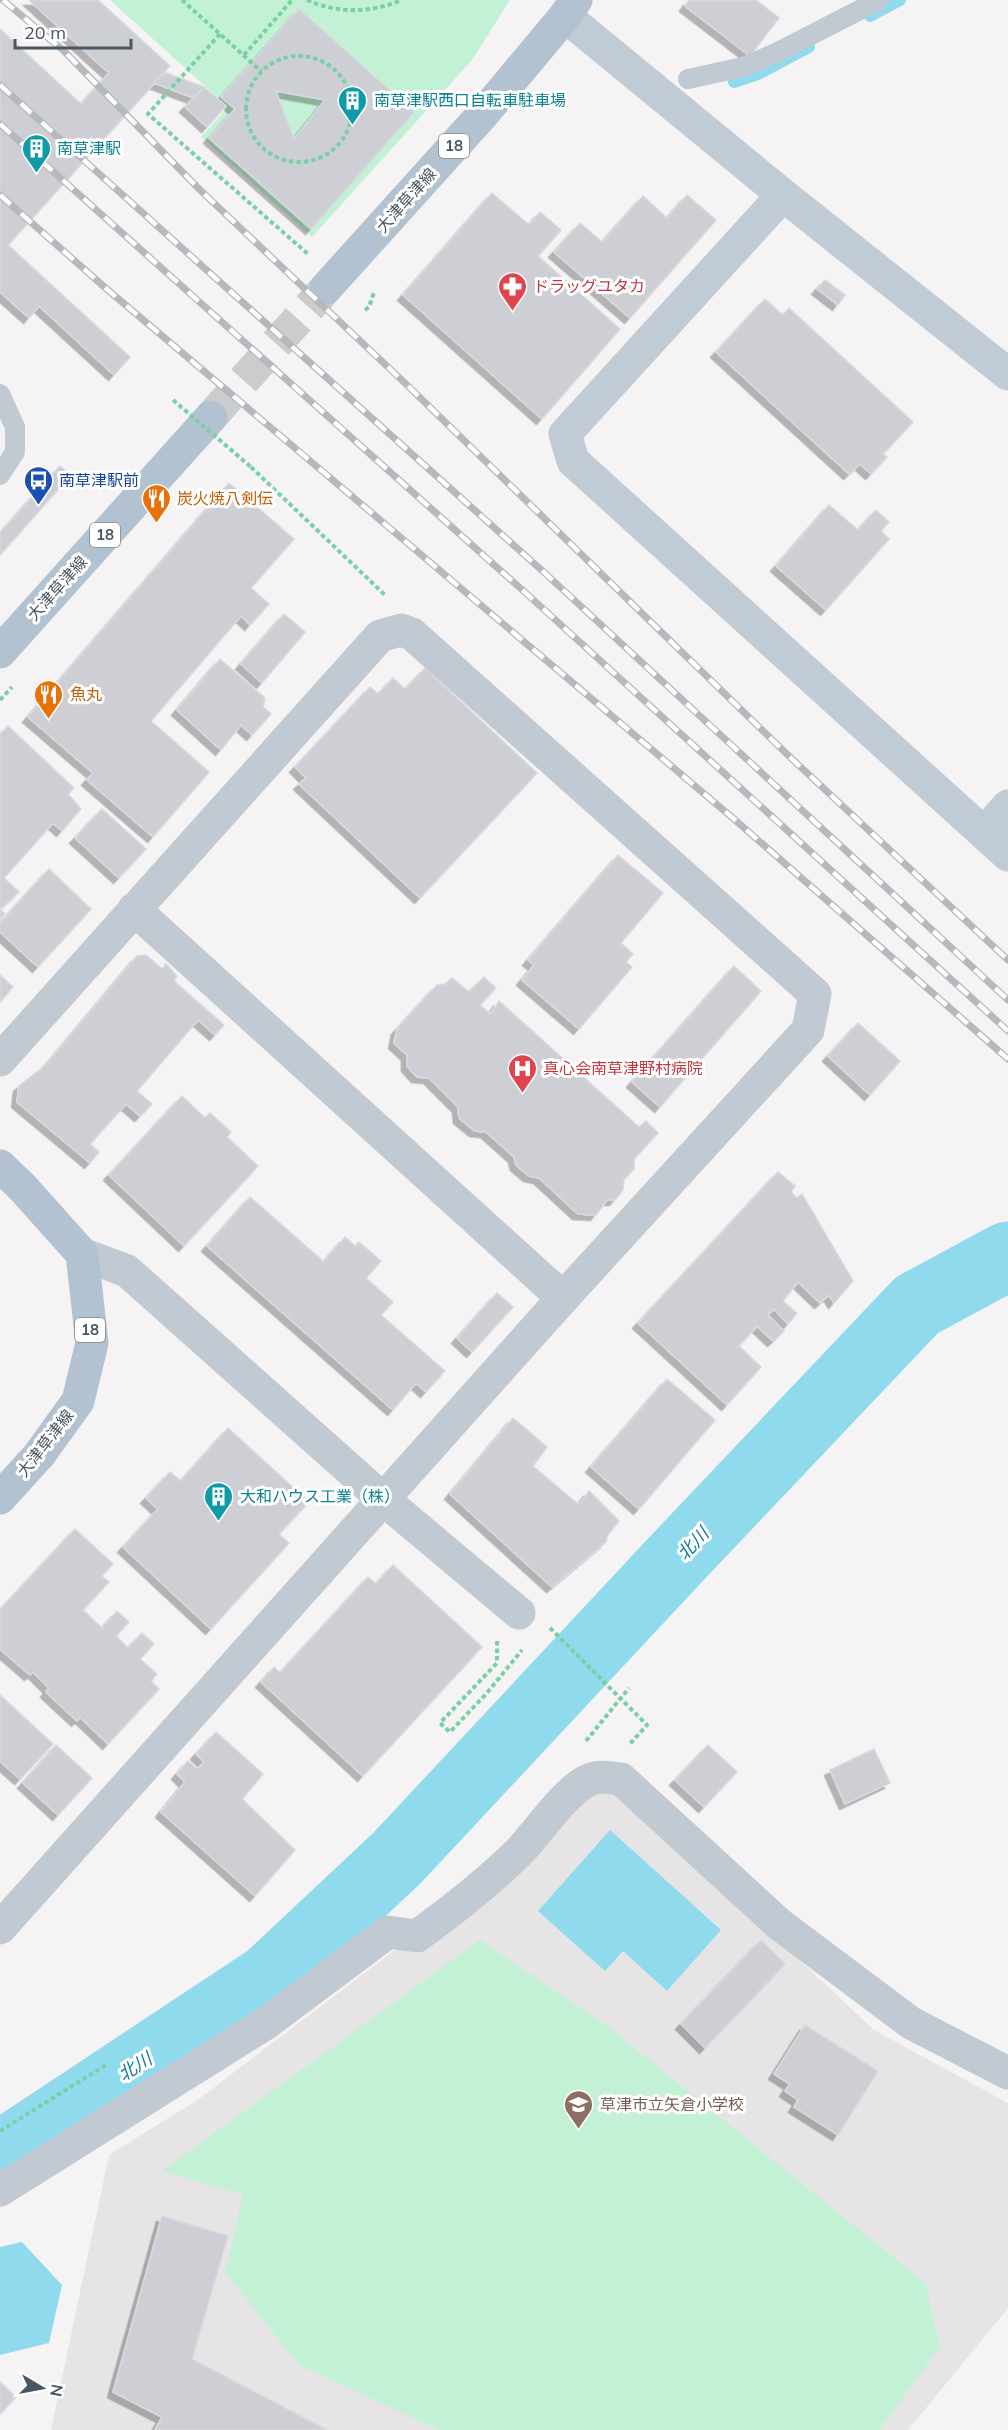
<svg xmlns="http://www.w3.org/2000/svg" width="1008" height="2430" viewBox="0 0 1008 2430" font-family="Mulish,'Noto Sans JP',sans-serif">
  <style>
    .education { fill: #e6e4e5 }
    .green { fill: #c3f1d5 }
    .water { fill: #90daee }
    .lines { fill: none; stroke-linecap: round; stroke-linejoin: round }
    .stream { stroke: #90daee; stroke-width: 12 }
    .river { stroke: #90daee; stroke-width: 69 }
    .building { fill: #cdcfd5; stroke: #d7d9de; stroke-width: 1.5; fill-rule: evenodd; filter: url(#shadow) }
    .primary-tunnel { stroke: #caccce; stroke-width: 33; stroke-dasharray: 33 16; stroke-linecap: butt }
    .path { stroke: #7ad0a6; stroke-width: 4; stroke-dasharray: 4.5 3; stroke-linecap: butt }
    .lane { stroke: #c1cad2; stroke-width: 20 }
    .street { stroke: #c1cad2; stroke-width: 33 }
    .secondary { stroke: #c1cbd6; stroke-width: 33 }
    .primary { stroke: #b3c2d1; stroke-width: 33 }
    .rail-casing { stroke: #b5b8bd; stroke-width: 7 }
    .rail { stroke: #fff; stroke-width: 4.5; stroke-dasharray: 14; stroke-linecap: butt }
    .path-bridge { stroke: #7ad0a6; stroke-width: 4; stroke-dasharray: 4.5 3; stroke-linecap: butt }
    .labels { text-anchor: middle; stroke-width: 6; stroke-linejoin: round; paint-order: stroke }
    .shield { fill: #fff; stroke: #808990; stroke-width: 1.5 }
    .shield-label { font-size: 15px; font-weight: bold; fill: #4a5661 }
    .culture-label { font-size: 16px; fill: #0d838f; stroke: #fff; text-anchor: start }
    .street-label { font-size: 16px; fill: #4a5661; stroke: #fff }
    .health-label { font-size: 16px; fill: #be3a42; stroke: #fff; text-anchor: start }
    .transit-label { font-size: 16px; fill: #164399; stroke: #fff; text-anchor: start }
    .food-label { font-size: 16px; fill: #c56008; stroke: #fff; text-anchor: start }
    .education-label { font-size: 16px; fill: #785e54; stroke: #fff; text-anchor: start }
    .water-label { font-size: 18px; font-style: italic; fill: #0c7c9b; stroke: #fff }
  </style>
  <defs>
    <filter id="shadow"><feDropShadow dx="-5.5" dy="5.5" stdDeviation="0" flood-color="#0004"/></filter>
  </defs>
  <rect width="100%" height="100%" fill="#f5f3f3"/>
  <path class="education" d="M597,1786L623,1794L874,2030L1008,2103V2308L908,2430H51L109,2155L199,2099L396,1949L419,1953L486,1900Z"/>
  <path class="green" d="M110,0H510L472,60L312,237L201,137L228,107Z
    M480,1940L606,2025L925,2283L940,2347L879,2430H439L299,2365L225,2272L243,2195L162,2171Z"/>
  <path class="water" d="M610,1830L721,1930L667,1991L623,1951L605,1971L538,1911Z
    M22,2242L62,2285L49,2343L0,2355V2247Z"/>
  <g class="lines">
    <path class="stream" d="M870,16L900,0
      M734,82L758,74L809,47"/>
    <path class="river" d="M0,2156L269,1978L397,1858L679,1556L917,1305L1008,1256"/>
  </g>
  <path class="building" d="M29,0H98L170,66L8,245L130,357L114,375L39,306L29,318L0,292V29L81,104L109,73Z
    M689,0H756L779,18L750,56L685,6Z
    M299,9L414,112L311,229L209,138L235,109L221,97ZM276,91L325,100L294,139Z
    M164,72L204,87L194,98L154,83Z
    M204,87L226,106L207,127L185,107Z
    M492,193L529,225L540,212L561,230L538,256L620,329L542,419L403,295Z
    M687,195L716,220L630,318L554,252L580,223L602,242L643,196L667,218Z
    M825,280L845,295L838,305L817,289Z
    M765,299L783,315L789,308L913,422L883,454L887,457L871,474L860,464L849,474L716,352Z
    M60,466L71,475L0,555V533Z
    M229,483L294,539L251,588L269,604L250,625L241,616L151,721L209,772L153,837L87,780L93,773L28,717Z
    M829,505L858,530L876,510L889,522L881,531L889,539L826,610L776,566Z
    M284,614L305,632L262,683L241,664Z
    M220,659L265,698L263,707L271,714L252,735L241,725L221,750L177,710Z
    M425,668L537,773L420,898L299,784L306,778L295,767L370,687L378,694L393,678L405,689Z
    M8,726L74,788L68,794L81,809L62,831L53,823L4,878L19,892L0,909L5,914L0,919V735Z
    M102,809L146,849L119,878L75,838Z
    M618,855L663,893L621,943L633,954L626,962L632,967L579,1029L522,980L534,965L528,960Z
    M49,869L91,909L38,967L0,932V923Z
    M146,955L162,969L166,964L177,976L174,981L224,1025L215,1035L198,1020L137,1091L152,1104L140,1116L126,1104L90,1144L99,1152L90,1163L17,1102L19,1086L46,1065L137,956Z
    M734,966L761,991L660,1107L632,1082Z
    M0,975L13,987L0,1002Z
    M484,977L496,988L480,1005L490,1014L499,1001L639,1127L646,1121L658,1133L634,1159V1169L624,1179L623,1190L615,1200H607L596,1215L578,1214L539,1178L529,1176L516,1165L514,1157L486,1132L475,1131L459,1118L458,1107L429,1078L417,1077L407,1066V1055L394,1043L397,1029L437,985L445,984L452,978L469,992Z
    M858,1023L900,1061L870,1095L828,1056Z
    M182,1096L205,1118L210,1113L231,1132L227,1137L258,1166L184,1246L109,1175Z
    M778,1172L795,1186L791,1192L797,1198L802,1194L853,1281L834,1303L829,1295L820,1303L798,1282L783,1301L797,1313L788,1324L774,1309L768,1315L784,1331L773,1341L757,1326L739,1346L761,1367L727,1405L638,1323Z
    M250,1197L324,1262L345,1237L355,1246L359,1242L381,1261L366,1278L393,1302L381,1315L445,1371L426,1392L416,1383L393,1410L207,1246Z
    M497,1293L513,1307L472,1352L457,1338Z
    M667,1379L715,1420L639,1509L591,1467Z
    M513,1418L547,1447L533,1466L579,1505L589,1491L619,1521L607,1536L606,1542L552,1587L450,1494Z
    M228,1428L309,1502L279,1534L289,1543L211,1629L123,1547L158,1509L146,1498L170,1472L181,1481Z
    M75,1529L113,1564L102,1576L109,1582L83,1610L102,1628L117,1611L129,1622L116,1636L128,1648L142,1633L154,1644L140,1659L157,1674L151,1681L159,1689L108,1744L80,1717L77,1721L46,1692L49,1688L33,1672L30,1675L0,1649V1610Z
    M393,1565L482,1647L363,1776L261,1682L274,1667L280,1673L368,1577L376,1584Z
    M0,1695L53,1744L20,1779L0,1761Z
    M216,1732L263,1774L242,1799L295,1850L255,1896L161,1812L185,1782L177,1774L188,1761L197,1769L204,1762L196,1754Z
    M56,1745L92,1778L58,1815L23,1783Z
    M708,1745L737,1772L704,1807L675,1780Z
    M874,1749L890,1783L845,1804L830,1770Z
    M761,1940L785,1964L705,2048L681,2024Z
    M805,2025L878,2071L838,2135L794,2107L798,2100L785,2091L790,2084L774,2074Z
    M162,2216L228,2236L192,2359L327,2430H155L162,2417L113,2392Z
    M0,2382L16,2397L0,2414Z"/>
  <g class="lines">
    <path class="primary-tunnel" d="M211,417L326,288"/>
    <path class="path" d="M182,0L261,71
      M307,0C339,14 370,13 402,0
      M220,34L148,114L308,254
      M244,55L292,0
      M246 109a53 53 0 1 1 106 0a53 53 0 1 1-106 0Z
      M365,310L369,307L374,292
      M251,467L386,596
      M0,700L12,687
      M550,1628L647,1725L629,1745
      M497,1641V1663L440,1723L450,1732L487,1693L522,1650
      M586,1741L629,1688
      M0,2131L106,2065"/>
    <path class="lane" d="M688,79L743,67L776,53L879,0
      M0,394L15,427V452L0,475"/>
    <path class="street" d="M134,909L563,1298
      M0,1060L380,636L401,630L412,634L815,994L808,1030L563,1298L0,1928
      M82,1254L127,1271L384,1500L519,1613
      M0,2190L265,2024L388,1932L417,1936C453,1910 487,1883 519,1852C538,1832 566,1790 589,1780C599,1775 611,1778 621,1779L779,1924L911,2023L1008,2073"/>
    <path class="secondary" d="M565,16L783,195L1008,374
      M783,195L565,434L573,461L1008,855
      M984,833L1008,806"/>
    <path class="primary" d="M326,288L483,114L565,16L576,0
      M0,652L211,417
      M0,1166L23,1188L82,1254L92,1343L78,1401L39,1455L0,1498"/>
    <defs>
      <path id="rail" d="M3,0L64,51L200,190L407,385L791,758L1008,960
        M0,85L547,575L1008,1000
        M0,124L528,595L1008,1031
        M0,195L109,291L734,819L1008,1059"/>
    </defs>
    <use href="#rail" class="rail-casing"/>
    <use href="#rail" class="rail"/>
    <path class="path-bridge" d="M173,400L251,467"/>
  </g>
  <defs>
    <symbol id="building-pin" viewBox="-11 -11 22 30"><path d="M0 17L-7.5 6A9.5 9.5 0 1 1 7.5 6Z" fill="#0f9aa8" stroke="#fff"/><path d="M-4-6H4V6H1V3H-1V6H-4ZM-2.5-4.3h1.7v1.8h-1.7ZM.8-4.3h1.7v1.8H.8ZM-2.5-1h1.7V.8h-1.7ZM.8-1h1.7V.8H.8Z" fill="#fff"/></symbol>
    <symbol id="pharmacy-pin" viewBox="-11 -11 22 30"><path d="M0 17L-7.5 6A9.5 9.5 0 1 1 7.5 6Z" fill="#e0444e" stroke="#fff"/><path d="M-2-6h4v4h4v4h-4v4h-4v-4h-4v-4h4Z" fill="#fff"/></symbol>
    <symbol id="bus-pin" viewBox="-11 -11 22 30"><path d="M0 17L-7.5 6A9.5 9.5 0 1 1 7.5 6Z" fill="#1a4fb4" stroke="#fff"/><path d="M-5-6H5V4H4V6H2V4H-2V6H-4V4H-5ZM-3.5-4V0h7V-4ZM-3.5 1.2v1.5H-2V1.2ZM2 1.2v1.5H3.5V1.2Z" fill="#fff"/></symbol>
    <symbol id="restaurant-pin" viewBox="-11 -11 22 30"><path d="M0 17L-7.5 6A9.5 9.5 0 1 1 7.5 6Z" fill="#e8710a" stroke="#fff"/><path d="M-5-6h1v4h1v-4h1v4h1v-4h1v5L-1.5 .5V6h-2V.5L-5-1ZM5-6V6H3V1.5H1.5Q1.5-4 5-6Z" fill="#fff"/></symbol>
    <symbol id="hospital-pin" viewBox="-11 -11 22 30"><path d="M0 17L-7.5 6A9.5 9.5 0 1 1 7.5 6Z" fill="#e0444e" stroke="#fff"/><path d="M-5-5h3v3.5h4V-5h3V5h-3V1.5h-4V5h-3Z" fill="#fff"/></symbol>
    <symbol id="school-pin" viewBox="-11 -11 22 30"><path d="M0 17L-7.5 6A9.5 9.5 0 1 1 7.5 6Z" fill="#8d6e63" stroke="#fff"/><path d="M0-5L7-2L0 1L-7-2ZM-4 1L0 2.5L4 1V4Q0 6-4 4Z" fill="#fff"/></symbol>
  </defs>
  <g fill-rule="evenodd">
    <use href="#building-pin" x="336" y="84" width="33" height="45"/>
    <use href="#building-pin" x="20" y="132" width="33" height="45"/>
    <use href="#pharmacy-pin" x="496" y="270" width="33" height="45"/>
    <use href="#bus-pin" x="22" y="464" width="33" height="45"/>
    <use href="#restaurant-pin" x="140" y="482" width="33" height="45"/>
    <use href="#restaurant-pin" x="32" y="678" width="33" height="45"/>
    <use href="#hospital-pin" x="506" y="1052" width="33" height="45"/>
    <use href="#building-pin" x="202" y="1480" width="33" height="45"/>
    <use href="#school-pin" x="562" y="2088" width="33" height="45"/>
  </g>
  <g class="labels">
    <g class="shield">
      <rect x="439" y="134" width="30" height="24" rx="4.5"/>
      <rect x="90" y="523" width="30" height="24" rx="4.5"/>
      <rect x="75" y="1318" width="30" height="24" rx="4.5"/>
    </g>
    <g class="shield-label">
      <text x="454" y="151">18</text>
      <text x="105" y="540">18</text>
      <text x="90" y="1335">18</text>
    </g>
    <g class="culture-label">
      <text x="374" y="106">南草津駅西口自転車駐車場</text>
      <text x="57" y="154">南草津駅</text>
      <text x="240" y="1502">大和ハウス工業（株）</text>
    </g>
    <g class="street-label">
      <text transform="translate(406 200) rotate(-48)" y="6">大津草津線</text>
      <text transform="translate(57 588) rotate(-48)" y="6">大津草津線</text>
      <text transform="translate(45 1443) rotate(-52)" y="6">大津草津線</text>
    </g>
    <g class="health-label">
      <text x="533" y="292">ドラッグユタカ</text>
      <text x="543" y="1074">真心会南草津野村病院</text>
    </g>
    <g class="transit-label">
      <text x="59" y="486">南草津駅前</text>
    </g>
    <g class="food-label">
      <text x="177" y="504">炭火焼八剣伝</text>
      <text x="70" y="700">魚丸</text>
    </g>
    <g class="education-label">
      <text x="600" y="2110">草津市立矢倉小学校</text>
    </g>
    <g class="water-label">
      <text transform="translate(693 1544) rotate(-47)" y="6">北川</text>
      <text transform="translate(135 2067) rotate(-33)" y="6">北川</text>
    </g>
  </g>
  <g transform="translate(42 2388) rotate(100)" stroke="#ffffff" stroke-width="4.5" paint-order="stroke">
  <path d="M0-4.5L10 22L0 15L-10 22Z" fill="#4a5661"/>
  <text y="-9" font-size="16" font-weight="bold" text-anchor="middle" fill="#4a5661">N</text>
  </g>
  <path d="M15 39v9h116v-9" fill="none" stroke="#4a5661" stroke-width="3"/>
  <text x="24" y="39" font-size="18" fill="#4a5661" stroke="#ffffff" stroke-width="4.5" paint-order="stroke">20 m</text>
</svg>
